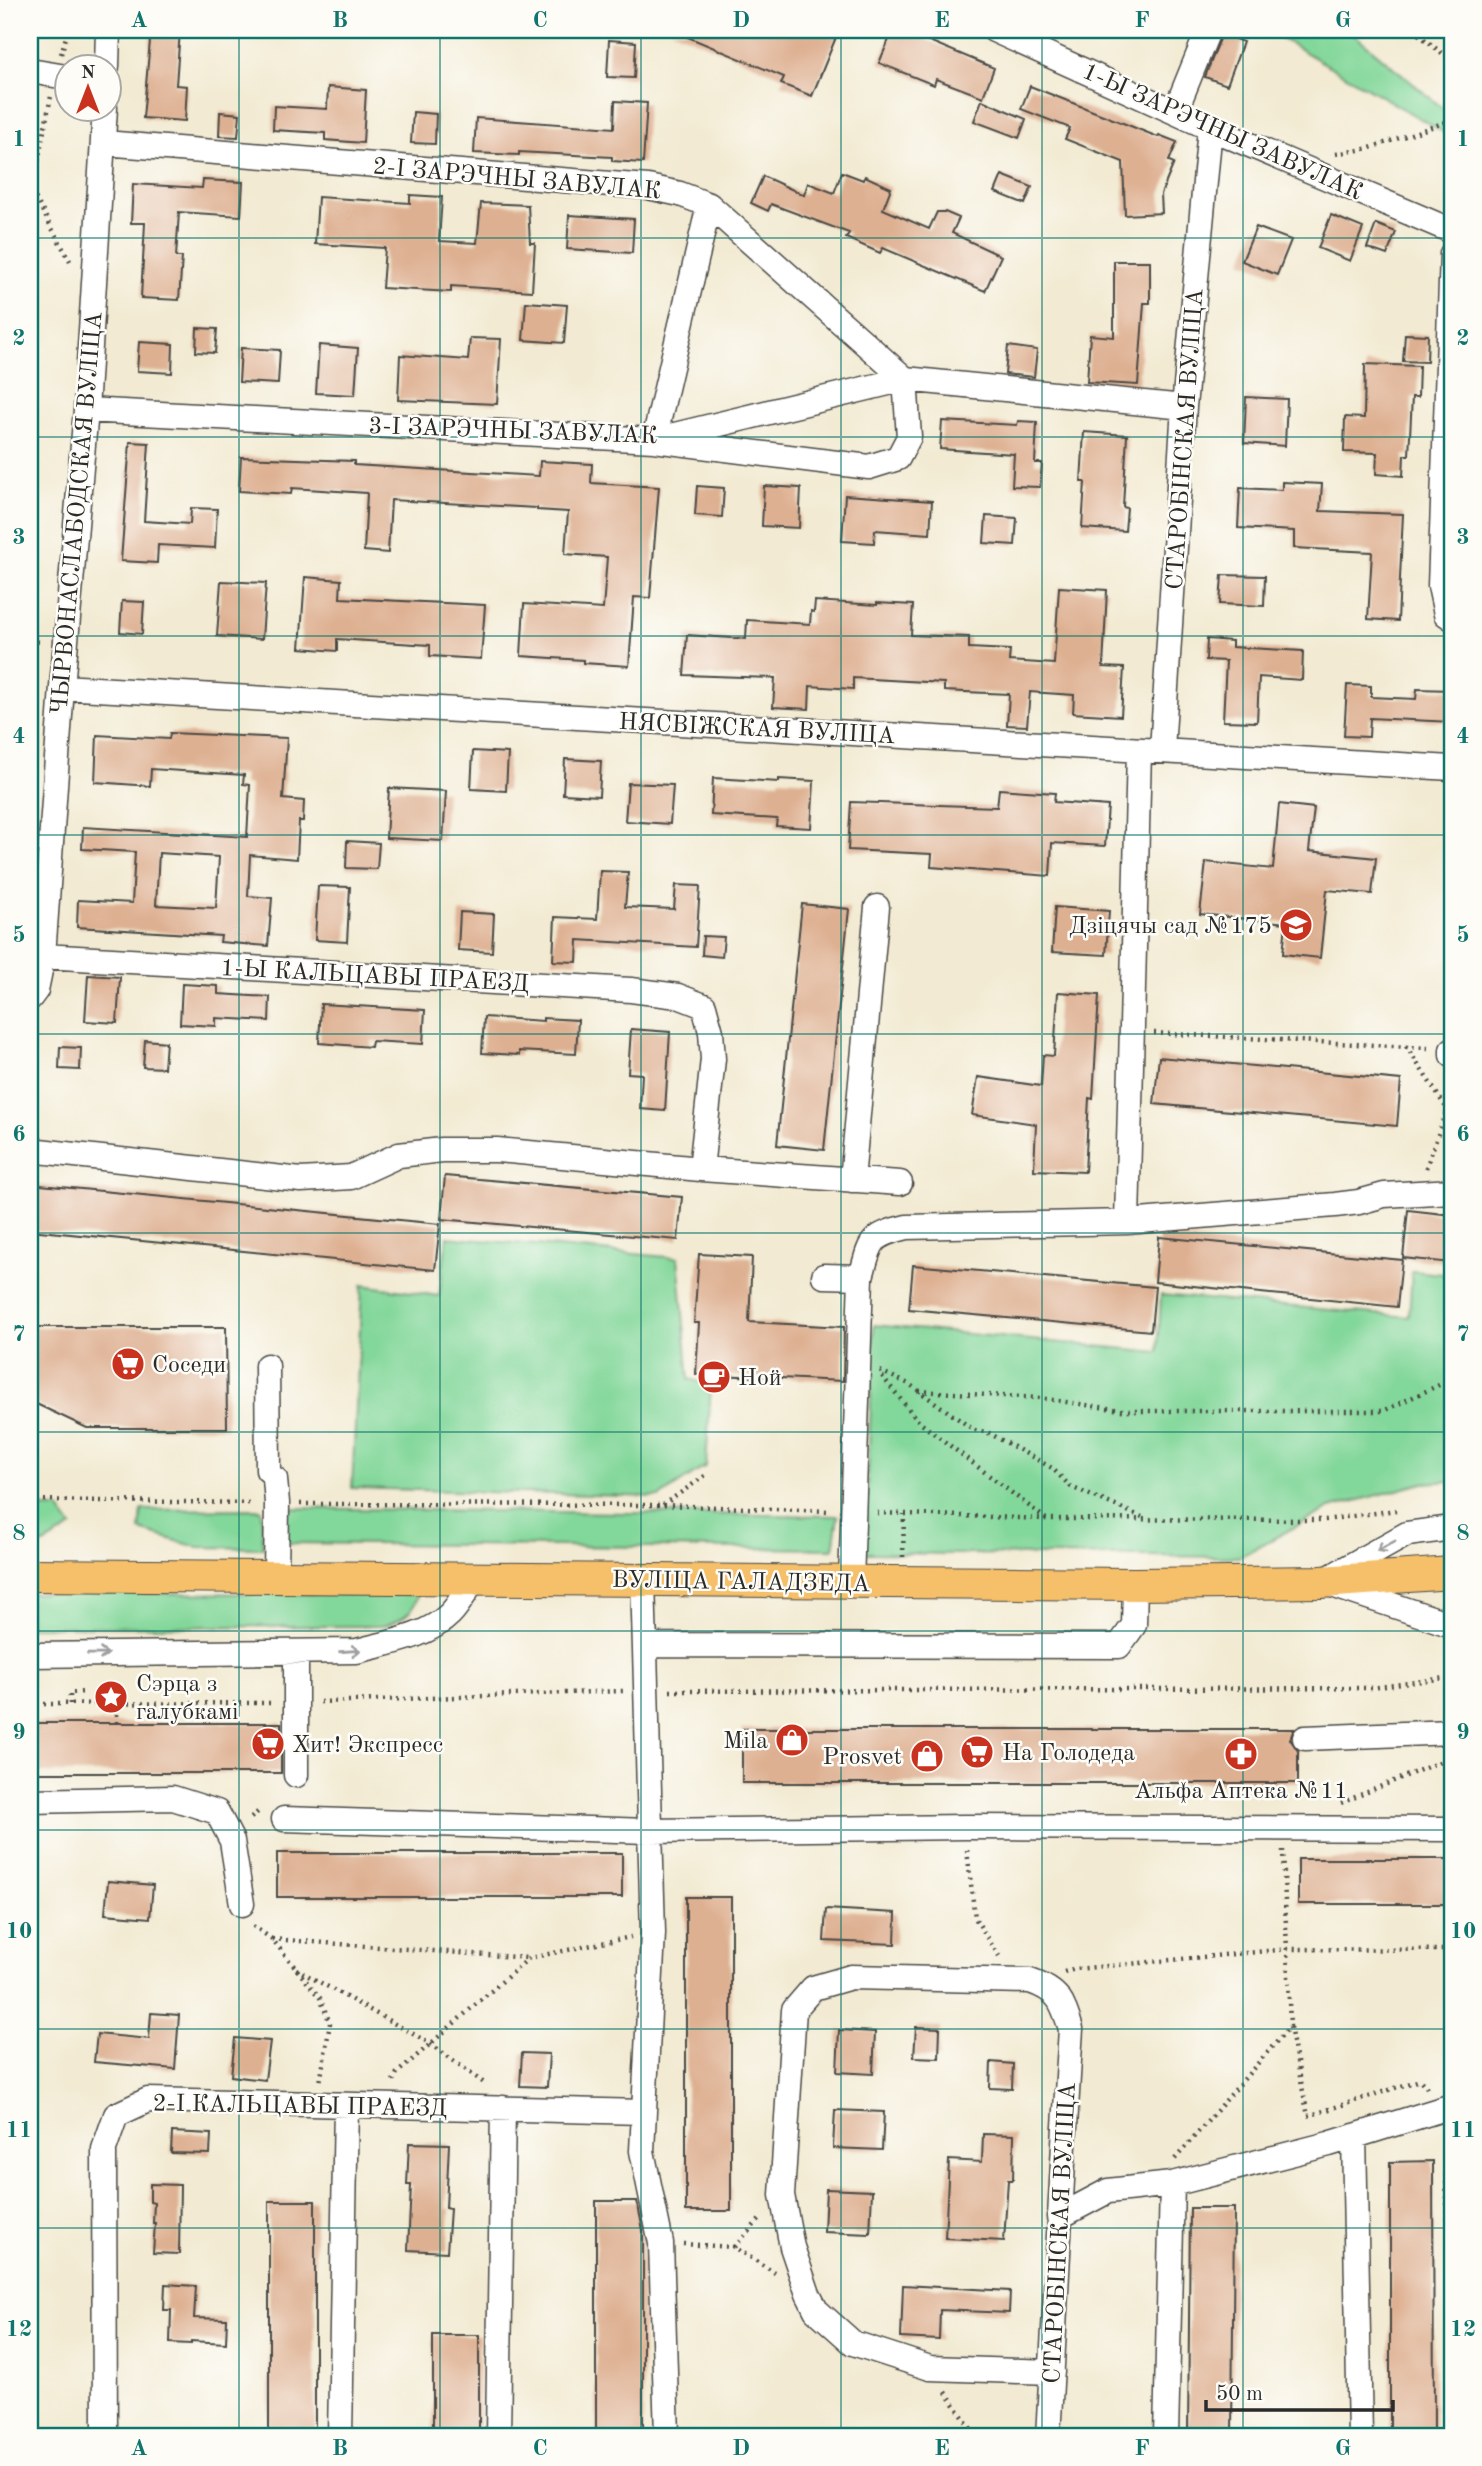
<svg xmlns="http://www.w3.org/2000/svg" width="1482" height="2466" viewBox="0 0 1482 2466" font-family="'Old Standard TT',serif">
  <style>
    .green { fill: #82d79a; stroke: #568162; stroke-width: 2 }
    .building { fill: #deb092; fill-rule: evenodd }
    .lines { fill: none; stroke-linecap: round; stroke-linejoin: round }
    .minor-casing { stroke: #494844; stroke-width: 27 }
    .major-casing { stroke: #494844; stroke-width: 34 }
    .path { stroke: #494844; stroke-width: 4.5; stroke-dasharray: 2 5; stroke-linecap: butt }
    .minor { stroke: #fff; stroke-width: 24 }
    .major { stroke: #f6c06b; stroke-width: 32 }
    .oneway { stroke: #a0a0a0 }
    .grid { fill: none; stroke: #0f766e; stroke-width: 2; stroke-opacity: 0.55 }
    .labels { text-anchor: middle; stroke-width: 5; stroke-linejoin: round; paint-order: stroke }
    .street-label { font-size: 24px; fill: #2b2b2b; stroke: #fdfcf7 }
    .poi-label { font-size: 24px; fill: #2b2b2b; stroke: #fdfcf7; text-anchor: start }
    .neatline { fill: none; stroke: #0f766e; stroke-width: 2.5 }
    .grid-label { font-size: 23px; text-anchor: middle; font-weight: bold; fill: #0f766e }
  </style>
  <rect width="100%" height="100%" fill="#fdfcf7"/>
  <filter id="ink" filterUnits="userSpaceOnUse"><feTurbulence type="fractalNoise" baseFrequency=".0143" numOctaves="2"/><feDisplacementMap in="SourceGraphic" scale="14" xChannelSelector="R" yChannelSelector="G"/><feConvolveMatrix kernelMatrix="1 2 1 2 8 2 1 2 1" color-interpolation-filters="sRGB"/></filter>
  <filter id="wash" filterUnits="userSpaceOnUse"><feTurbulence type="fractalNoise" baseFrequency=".00686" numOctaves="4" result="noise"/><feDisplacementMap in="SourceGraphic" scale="28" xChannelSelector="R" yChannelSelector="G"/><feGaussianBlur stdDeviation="1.57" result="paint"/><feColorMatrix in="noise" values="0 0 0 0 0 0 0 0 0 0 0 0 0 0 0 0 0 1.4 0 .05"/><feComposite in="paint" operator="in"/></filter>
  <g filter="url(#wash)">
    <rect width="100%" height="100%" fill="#f2ead2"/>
    <path class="green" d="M1267,30H1349L1452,116V137Z
      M447,1237L678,1258L689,1379L711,1385L706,1466L659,1497L352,1488L362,1285L439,1296Z
      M1412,1271L1452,1275V1481L1423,1483L1330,1508L1239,1557L865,1553L874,1325L1158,1352L1161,1295L1409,1317Z
      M30,1508H58L72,1527L44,1544L30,1546Z
      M282,1508L838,1516L833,1549L285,1543Z
      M261,1509L263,1548L197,1547L140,1530L142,1510Z
      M30,1593L418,1594C414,1614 401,1620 383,1626L30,1627Z"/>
    <g id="blocks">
      <path class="building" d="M151,30H180L176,85L187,86L185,121L143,118Z
        M671,30H839L812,96L781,84L784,77Z
        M893,30H903L994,68L983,97L936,79L934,85L879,63Z
        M1222,34L1243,42L1227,85L1205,77Z
        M609,40L636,42L634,78L607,77Z
        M1030,86L1158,137L1159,135L1177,142L1169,161L1174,163L1161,194L1162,213L1125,215L1123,162L1065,139L1070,128L1021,109Z
        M328,87L366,90L363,143L325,140V133L273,130L274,106L327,109Z
        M982,100L1026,119L1019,138L974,121Z
        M615,101L647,103L643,163L612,161V157L519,152V155L474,153L476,118L614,128Z
        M220,112L240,114L238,137L219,136Z
        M413,112L436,114L435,144L411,143Z
        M842,172L863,180L865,176L891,188L883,209L929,229L937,212H945L959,218L952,233L1001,256L985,291L883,248L880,253L846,238L849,233L771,204L768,211L751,203L763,176L804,195L808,183L834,193Z
        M1002,175L1032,187L1025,204L995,192Z
        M203,180L243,182L241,216L179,212L176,257H182L179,300L141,298L145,223H131L133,184L202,188Z
        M410,195L442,197L439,241L477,243L481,203L528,205L530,243H535L532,291L451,286V292L382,288L385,248L315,244L318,197L410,203Z
        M569,215L634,219L632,253L567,249Z
        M1331,215L1363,228L1350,261L1318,248Z
        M1376,224L1396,232L1387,255L1367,248Z
        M1256,227L1291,240L1277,275L1242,261Z
        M1114,261H1150V303H1144L1138,385L1087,382L1090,335L1114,337Z
        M526,302L567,305L564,343L523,340Z
        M197,328L217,329L215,353L196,352Z
        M1405,334L1428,335L1427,362L1403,361Z
        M470,338L501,339L497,404L398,400L400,355L468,360Z
        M139,342L173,344L172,373L137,371Z
        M319,345L358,348L355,395L316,393Z
        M1008,346L1037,350L1034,377L1005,374Z
        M241,348L280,350L278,384L239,382Z
        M1365,364L1419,366L1418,397H1412L1409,455H1404L1403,476L1376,474L1377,453L1344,452L1345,417L1364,418Z
        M1246,397L1287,399L1285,446L1244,443Z
        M942,421L1017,425L1018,421L1037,422L1035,463H1042L1040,487L1012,486L1014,454L940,449Z
        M1084,432L1127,435L1123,507L1127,508L1125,531L1082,528L1085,482H1081Z
        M130,442L149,443L144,521L190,524L191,508L217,509L215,548L158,545L157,563L121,561Z
        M241,457L354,461V465L539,476L540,461L592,464L591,483L659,487L650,598L634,597L629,666L583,663V660L521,656L524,604L603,609L607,557L565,554L568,512L537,510V508L391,500L388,553L364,551L367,493L292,488L291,494L239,491Z
        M1282,482L1322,484L1320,511L1403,514L1398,621L1368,619L1372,552L1294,548V531L1238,528L1240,488L1282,490Z
        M697,486L724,488L722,517L695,515Z
        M764,486L801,488L799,528L762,526Z
        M845,495L932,501L930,534L875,530L874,543L842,541Z
        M986,516L1017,518L1015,545L984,543Z
        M1222,575L1265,576L1264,606L1220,604Z
        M305,577L341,580L340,598L485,605L481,659L430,656V645L337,639V651L300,648Z
        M221,581L266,583L262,639L217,636Z
        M1059,587L1107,590L1103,667L1124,668L1121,716L1073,713L1074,695L1030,692L1027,726L1007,725L1009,694L944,691V683L853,678V689L810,686L809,709L773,707L775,678L684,675L687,635L746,639L747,620L810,624L811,611L814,612L815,601L877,605V603L913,605L911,635L969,637V648L1010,650L1009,661L1054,664Z
        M122,601L144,602L142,634L120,632Z
        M1207,639L1232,641V647L1303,651L1302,680L1259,677L1257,722L1223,721L1226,661L1206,660Z
        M1347,685L1371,686V697L1416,699L1417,689L1452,690V722L1370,718L1369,737L1344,736Z
        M170,733L287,738L283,799L304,801L303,821H299L297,859L250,855L248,896L272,898L268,946L220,942L221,936L77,927L78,900L132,903L135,852L82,849L83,827L247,837L250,785L243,784L244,775L151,769L150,786L95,782L97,735L169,739ZM159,853L219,857L216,908L156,905Z
        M473,751L508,753L506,791L471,789Z
        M565,759L601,761L599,796L563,794Z
        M713,778L779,782V779L814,781L811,828L776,826L777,819L711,815Z
        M628,783L673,785L670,824L625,821Z
        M389,788L446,791L443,841L386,838Z
        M999,789L1055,793L1054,802L1108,806L1105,846L1052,843L1050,876L931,867L932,854L848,850L851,802L997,807Z
        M1279,804L1314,808L1309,851L1376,858L1372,894L1327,890L1320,958L1283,954L1286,923L1200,914L1206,862L1273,869Z
        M347,841L379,843L377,869L346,868Z
        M600,871L628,872L625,907L674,909L676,885L700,886L696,947L578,940L577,962L553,961L555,917L597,919Z
        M318,886L350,887L347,942L315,940Z
        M802,904L849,909L824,1150L777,1145Z
        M1055,907L1109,911L1106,955L1052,952Z
        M460,912L494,914L492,952L458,950Z
        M703,936L724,937L722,957L702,955Z
        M88,975L120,977L117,1023L85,1021Z
        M182,984L218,986V994L270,997L269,1021L216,1018V1026L180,1024Z
        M1058,992L1099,995L1093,1099L1089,1098L1085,1172L1034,1170L1036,1124L972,1115L978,1077L1041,1086L1043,1055L1054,1056Z
        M321,1004L425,1010L423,1044L372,1041L371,1047L319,1043Z
        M484,1017L543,1021V1018L578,1020L576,1054L519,1051V1055L482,1053Z
        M631,1029L670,1032L665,1111L640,1109L642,1074L628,1073Z
        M145,1040L166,1042L164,1068L143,1067Z
        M60,1047L81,1048L80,1070L59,1069Z
        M1159,1057L1401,1080L1397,1126L1154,1104Z
        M445,1176L682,1197L678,1240L441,1219Z
        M30,1184L440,1224L435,1270L30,1230Z
        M1408,1210L1452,1215V1263L1403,1258Z
        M1159,1237L1402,1260L1397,1307L1155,1282Z
        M699,1254L752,1257L749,1322L844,1327L843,1381L696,1374L699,1323H694Z
        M913,1265L1155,1287L1151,1331L909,1309Z
        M30,1327H226L227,1428H87L30,1401Z
        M30,1723H281V1773H30Z
        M742,1729H1294L1290,1739L1298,1751V1783H742Z
        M277,1853H622V1897H277Z
        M1298,1859H1452V1904H1298Z
        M108,1881L153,1885L150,1918L105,1914Z
        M686,1897H731V2211H686Z
        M826,1909L896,1913L895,1944L824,1941Z
        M151,2013L179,2015L175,2069L94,2062L97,2034L149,2039Z
        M916,2027L940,2028L939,2058L914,2057Z
        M839,2030L875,2032L873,2074L837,2072Z
        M235,2038L270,2041L265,2080L231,2076Z
        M522,2053L549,2054L547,2087L520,2086Z
        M991,2062L1013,2064L1012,2089L990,2088Z
        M835,2110L884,2112L882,2150L833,2148Z
        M172,2132L211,2134L210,2154L171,2153Z
        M983,2134L1014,2135L1013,2180H1008L1004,2241L945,2238L949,2160L982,2162Z
        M409,2143L449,2144L446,2208L450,2209L447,2252L408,2250L411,2185H407Z
        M1433,2161L1434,2436H1390V2162Z
        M150,2184L180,2185L179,2254L153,2253L155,2223H153L154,2203L150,2202Z
        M826,2189L872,2191L870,2234L824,2232Z
        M269,2201H315V2436H269Z
        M596,2201H637L643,2230V2436H596Z
        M1190,2208H1234L1232,2436H1188Z
        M165,2284L196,2286L194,2318L227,2319L226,2343L191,2341V2344L170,2343L171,2310H164Z
        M903,2285L1010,2291L1009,2313L940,2310L939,2340L901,2338Z
        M433,2335H479V2436H433Z"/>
    </g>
  </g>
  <g filter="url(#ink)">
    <use href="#blocks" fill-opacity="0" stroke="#494844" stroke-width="2"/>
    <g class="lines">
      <defs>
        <path id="minor" d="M994,30L1210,128L1452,231
          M107,66L108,30
          M30,71L66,77
          M1175,112L1208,31
          M104,143L648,187L680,194L709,205L905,379L909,437L898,458L869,467L654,440L709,205
          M1452,254L1440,586L1446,614L1452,618
          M86,410L654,440L905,379L1184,407
          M62,687L1452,768
          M1162,750L1184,407L1210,128
          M43,956L631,990L678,996L704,1006L711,1032L713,1059L701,1169
          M30,998L36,990L43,956L62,687L86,410L105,108
          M1452,1055V1050
          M30,1150L301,1180L351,1177L399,1155L442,1150H497L701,1169L900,1183
          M852,1180L877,907
          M1127,1222L1139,751
          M824,1276L861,1277
          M267,1366L268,1470
          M275,1479L277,1503L276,1576
          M643,1579L653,1933L642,2151L661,2243L667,2436
          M1325,1580L1407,1534L1452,1528
          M851,1583L861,1277C871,1241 869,1236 907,1227L1127,1222L1335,1205L1359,1202L1384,1195L1452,1191
          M1332,1585L1452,1625
          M645,1645L1119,1646L1134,1625L1135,1584
          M30,1655L357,1651C387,1643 427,1637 450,1614C460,1604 467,1589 476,1577
          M1305,1738L1452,1732
          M296,1775V1652
          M30,1801L173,1798L217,1812L232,1841L242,1904
          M284,1819L648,1831L965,1827L1452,1829
          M1354,2136L1360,2436
          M1059,2217L1108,2191L1172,2184L1329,2144L1452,2106
          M105,2436L104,2149L116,2115L148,2100L643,2112
          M340,2436L346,2105
          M498,2436L503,2108
          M1048,2436C1056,2301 1062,2165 1071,2029C1062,2001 1059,1991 1030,1981L851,1977L813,1988L794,2010L782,2195L792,2247L808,2294L816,2310L853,2343L930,2368L1052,2372
          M1166,2436L1172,2184"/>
        <path id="major" d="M30,1575L1135,1584L1321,1582L1452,1573"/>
      </defs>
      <use href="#minor" class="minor-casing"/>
      <use href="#major" class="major-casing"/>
      <path class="path" d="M1413,30L1452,61
        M61,54L68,30
        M1336,154L1370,148L1452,120
        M32,192L70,261
        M30,202L51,96
        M30,641L43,642
        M1154,1033L1428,1048
        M1406,1046L1447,1109
        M1426,1168L1447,1109L1452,1103
        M880,1371L909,1384L974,1430L987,1432L1052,1468L1071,1487L1142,1517
        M882,1376L919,1422L1046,1519
        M919,1391L1039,1398L1128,1411H1383L1452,1379
        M30,1500L253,1503
        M300,1504L662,1505L830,1511
        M663,1505L709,1473
        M877,1513L1047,1519L1325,1520L1396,1510
        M903,1557L904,1514
        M117,1686V1723
        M670,1691L1372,1688L1452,1677
        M320,1702L623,1691
        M30,1704L273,1703
        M70,1704V1693L84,1692
        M1341,1803L1449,1758
        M251,1818L261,1809
        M967,1850L975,1918L999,1956
        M253,1926L272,1939L320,1998L330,2023L320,2083
        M272,1939L528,1958
        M296,1969L431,2044L484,2083
        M1064,1972L1076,1969L1288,1949L1452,1950
        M1290,2027L1308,2116L1420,2080L1429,2090
        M393,2081L397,2073L529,1958L631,1937
        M1444,2133L1452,2310
        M1175,2159L1290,2026L1283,1850
        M683,2244L734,2247L775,2273
        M734,2247L762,2217
        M946,2392L976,2436"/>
      <use href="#minor" class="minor"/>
      <use href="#major" class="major"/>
    </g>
    <defs><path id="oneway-shaft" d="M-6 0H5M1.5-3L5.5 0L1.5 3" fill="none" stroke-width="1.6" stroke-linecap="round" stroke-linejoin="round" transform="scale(1.75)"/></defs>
    <g class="oneway">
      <use href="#oneway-shaft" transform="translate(1386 1546) rotate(151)"/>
      <use href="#oneway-shaft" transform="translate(350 1651) rotate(-4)"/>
      <use href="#oneway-shaft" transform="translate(98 1654) rotate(-1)"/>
    </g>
  </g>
  <path class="grid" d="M239,30V2436M440,30V2436M641,30V2436M841,30V2436M1042,30V2436M1243,30V2436M30,238H1452M30,437H1452M30,636H1452M30,835H1452M30,1034H1452M30,1233H1452M30,1432H1452M30,1631H1452M30,1830H1452M30,2029H1452M30,2228H1452"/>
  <defs>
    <symbol id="school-disc" viewBox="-11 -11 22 22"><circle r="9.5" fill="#c8321e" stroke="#fdfcf7"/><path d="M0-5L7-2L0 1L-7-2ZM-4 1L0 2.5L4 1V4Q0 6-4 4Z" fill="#fff"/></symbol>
    <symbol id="supermarket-disc" viewBox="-11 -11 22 22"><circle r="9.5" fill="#c8321e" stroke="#fdfcf7"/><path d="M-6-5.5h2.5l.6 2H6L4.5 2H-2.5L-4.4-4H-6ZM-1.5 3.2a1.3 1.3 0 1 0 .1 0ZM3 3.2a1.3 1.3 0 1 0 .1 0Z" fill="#fff"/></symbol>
    <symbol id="cafe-disc" viewBox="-11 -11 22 22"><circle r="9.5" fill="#c8321e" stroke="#fdfcf7"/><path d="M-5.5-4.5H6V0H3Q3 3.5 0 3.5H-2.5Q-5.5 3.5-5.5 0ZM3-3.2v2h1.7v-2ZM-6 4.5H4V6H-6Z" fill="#fff"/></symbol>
    <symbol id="sight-disc" viewBox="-11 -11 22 22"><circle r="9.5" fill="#c8321e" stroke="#fdfcf7"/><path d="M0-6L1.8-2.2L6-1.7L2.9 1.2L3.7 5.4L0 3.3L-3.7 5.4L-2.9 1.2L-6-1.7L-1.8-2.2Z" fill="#fff"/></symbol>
    <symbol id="shop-disc" viewBox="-11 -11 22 22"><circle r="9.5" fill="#c8321e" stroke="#fdfcf7"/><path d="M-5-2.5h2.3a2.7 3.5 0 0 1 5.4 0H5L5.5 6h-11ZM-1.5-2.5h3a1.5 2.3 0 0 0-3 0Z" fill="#fff"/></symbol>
    <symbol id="pharmacy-disc" viewBox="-11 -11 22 22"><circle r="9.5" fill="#c8321e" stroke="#fdfcf7"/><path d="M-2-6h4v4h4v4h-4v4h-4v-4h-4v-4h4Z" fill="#fff"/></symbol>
  </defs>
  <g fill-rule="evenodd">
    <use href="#school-disc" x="1277" y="906" width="38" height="38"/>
    <use href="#supermarket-disc" x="109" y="1345" width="38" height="38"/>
    <use href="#cafe-disc" x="695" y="1358" width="38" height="38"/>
    <use href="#sight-disc" x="92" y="1678" width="38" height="38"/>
    <use href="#shop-disc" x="773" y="1721" width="38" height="38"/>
    <use href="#supermarket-disc" x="249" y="1725" width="38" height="38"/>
    <use href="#supermarket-disc" x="958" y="1733" width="38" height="38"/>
    <use href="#pharmacy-disc" x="1222" y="1735" width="38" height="38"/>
    <use href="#shop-disc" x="908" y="1737" width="38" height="38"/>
  </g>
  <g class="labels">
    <g class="street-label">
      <text transform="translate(1223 131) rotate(24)" y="8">1-Ы ЗАРЭЧНЫ ЗАВУЛАК</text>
      <text transform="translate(517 178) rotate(5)" y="8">2-І ЗАРЭЧНЫ ЗАВУЛАК</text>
      <text transform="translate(513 430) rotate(2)" y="8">3-І ЗАРЭЧНЫ ЗАВУЛАК</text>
      <text transform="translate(1184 439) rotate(-86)" y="8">СТАРОБІНСКАЯ ВУЛІЦА</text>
      <text transform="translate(76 513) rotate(-85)" y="8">ЧЫРВОНАСЛАБОДСКАЯ ВУЛІЦА</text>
      <text transform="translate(757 728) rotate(3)" y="8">НЯСВІЖСКАЯ ВУЛІЦА</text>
      <text transform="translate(375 975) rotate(3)" y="8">1-Ы КАЛЬЦАВЫ ПРАЕЗД</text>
      <text transform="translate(741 1581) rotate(1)" y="8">ВУЛІЦА ГАЛАДЗЕДА</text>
      <text transform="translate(300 2105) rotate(1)" y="8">2-І КАЛЬЦАВЫ ПРАЕЗД</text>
      <text transform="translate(1059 2233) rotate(-87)" y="8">СТАРОБІНСКАЯ ВУЛІЦА</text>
    </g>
    <g class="poi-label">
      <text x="1272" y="933" text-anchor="end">Дзіцячы сад №175</text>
      <text x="152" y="1372">Соседи</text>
      <text x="738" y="1385">Ной</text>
      <text x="136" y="1691">Сэрца з<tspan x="136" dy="28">галубкамі</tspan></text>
      <text x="768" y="1748" text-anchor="end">Mila</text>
      <text x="292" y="1752">Хит! Экспресс</text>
      <text x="1002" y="1760">На Голодеда</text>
      <text x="902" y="1764" text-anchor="end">Prosvet</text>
      <text x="1241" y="1798" text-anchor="middle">Альфа Аптека №11</text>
    </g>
  </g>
  <rect width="1482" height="2466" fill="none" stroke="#fdfcf7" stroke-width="77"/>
  <g transform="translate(88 88)"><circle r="33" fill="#fdfcf7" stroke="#a9a8a5" stroke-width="2"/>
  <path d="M0-5L12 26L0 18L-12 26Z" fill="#c8321e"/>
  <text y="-10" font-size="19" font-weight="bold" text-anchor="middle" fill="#2b2b2b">N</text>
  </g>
  <path d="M1206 2400v10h187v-10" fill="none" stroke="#2b2b2b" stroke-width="3.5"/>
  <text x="1216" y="2400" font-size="21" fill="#2b2b2b" stroke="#fdfcf7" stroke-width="5" paint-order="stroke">50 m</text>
  <rect x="38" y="38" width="1406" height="2390" class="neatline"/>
  <g class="grid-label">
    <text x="139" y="27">A</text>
    <text x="340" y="27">B</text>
    <text x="540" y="27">C</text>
    <text x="741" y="27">D</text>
    <text x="942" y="27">E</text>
    <text x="1142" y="27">F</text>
    <text x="1343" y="27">G</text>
    <text x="19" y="146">1</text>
    <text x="1463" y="146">1</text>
    <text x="19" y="345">2</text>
    <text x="1463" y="345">2</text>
    <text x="19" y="544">3</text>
    <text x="1463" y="544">3</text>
    <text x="19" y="743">4</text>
    <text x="1463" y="743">4</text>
    <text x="19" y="942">5</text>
    <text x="1463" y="942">5</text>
    <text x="19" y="1141">6</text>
    <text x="1463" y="1141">6</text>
    <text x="19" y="1341">7</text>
    <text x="1463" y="1341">7</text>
    <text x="19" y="1540">8</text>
    <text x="1463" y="1540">8</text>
    <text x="19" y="1739">9</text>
    <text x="1463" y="1739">9</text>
    <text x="19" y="1938">10</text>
    <text x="1463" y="1938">10</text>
    <text x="19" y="2137">11</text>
    <text x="1463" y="2137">11</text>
    <text x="19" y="2336">12</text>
    <text x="1463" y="2336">12</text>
    <text x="139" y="2455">A</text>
    <text x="340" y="2455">B</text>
    <text x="540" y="2455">C</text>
    <text x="741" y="2455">D</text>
    <text x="942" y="2455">E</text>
    <text x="1142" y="2455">F</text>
    <text x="1343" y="2455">G</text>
  </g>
</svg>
